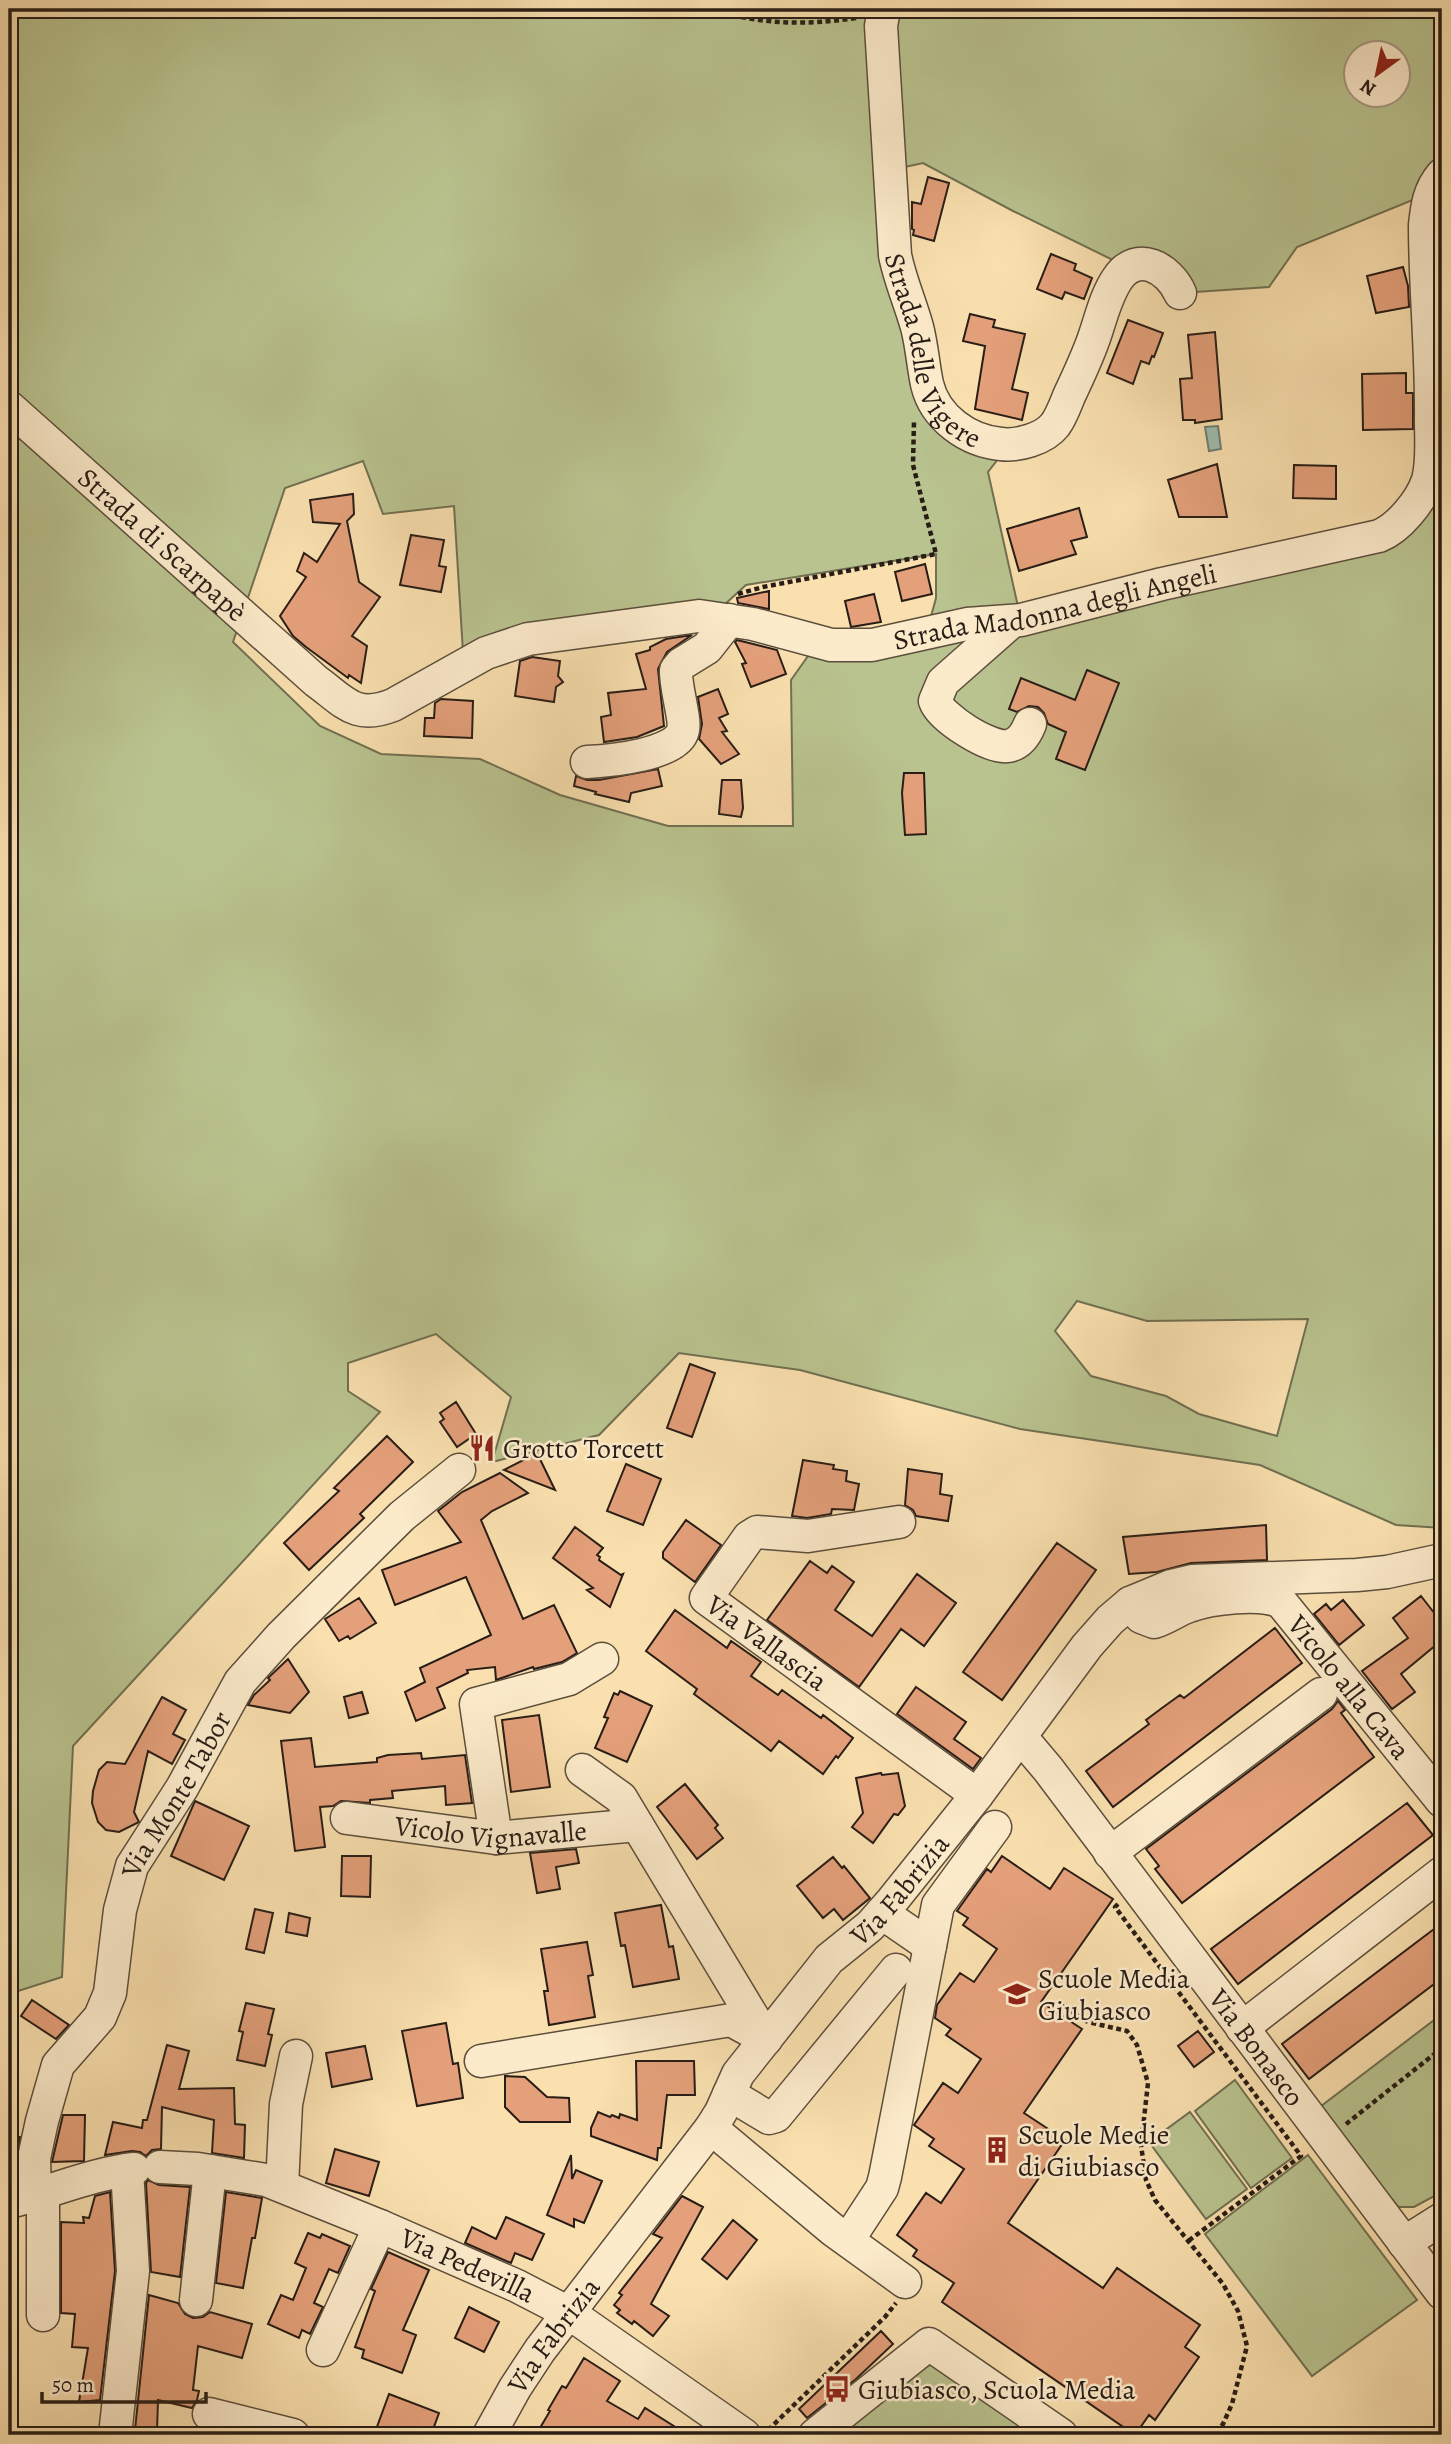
<svg xmlns="http://www.w3.org/2000/svg" width="1451" height="2444" viewBox="0 0 1451 2444" font-family="Alegreya,serif">
  <style>
    .green { fill: #b9c38f; stroke: #707052; stroke-width: 2; fill-rule: evenodd }
    .water { fill: #9ebdaf; stroke: #6f7d72; stroke-width: 2 }
    .building { fill: #e4a07a; stroke: #281d16; stroke-width: 2 }
    .lines { fill: none; stroke-linecap: round; stroke-linejoin: round }
    .minor-casing { stroke: #5c4e3c; stroke-width: 35 }
    .path { stroke: #281d16; stroke-width: 4.5; stroke-dasharray: 5 3.5; stroke-linecap: butt }
    .minor { stroke: #fcebcb; stroke-width: 32 }
    .labels { text-anchor: middle; stroke-width: 5; stroke-linejoin: round; paint-order: stroke }
    .street-label { font-size: 28px; fill: #281d16; stroke: #fcebcb }
    .poi-label { font-size: 28px; fill: #281d16; stroke: #fcebcb; text-anchor: start }
  </style>
  <rect width="100%" height="100%" fill="#fae0af"/>
  <filter id="stains"><feTurbulence type="fractalNoise" baseFrequency=".00286" numOctaves="4"/><feColorMatrix values="0 0 0 0 .2 0 0 0 0 .09 0 0 0 0 .02 0 0 0 .5 -.17"/></filter>
  <radialGradient id="worn" r=".72"><stop offset=".6" stop-color="#630" stop-opacity="0"/><stop offset="1" stop-color="#630" stop-opacity=".3"/></radialGradient>
  <path class="green" d="M9,9H1442V175L1430,193L1297,247L1269,287L1180,293L1013,211L923,163L891,170L931,396L1009,445L988,472L1021,620L1339,544L1442,484V795L1436,803L1442,840V1528L1396,1525L1260,1465L1020,1429L800,1370L679,1353L599,1435L492,1462L511,1397L436,1334L348,1363V1391L380,1412L73,1746L62,1977L9,1994ZM1356,52H1398V94H1356ZM363,461L383,514L454,506L463,652L712,616L746,585L936,554V598L927,631L818,642L791,680L793,826H668L560,795L480,759L381,754L320,726L233,642L285,488ZM1077,1301L1147,1321L1308,1319L1277,1436L1199,1414L1166,1396L1091,1376L1055,1331Z
    M1442,2014V2192L1414,2207H1398L1316,2110Z
    M1235,2080L1292,2158L1251,2188L1195,2111Z
    M1190,2112L1247,2189L1206,2219L1149,2142Z
    M1308,2155L1417,2300L1312,2376L1205,2234Z
    M931,2364L1036,2435H842L916,2367Z"/>
  <path class="water" d="M1218,426L1221,449L1209,451L1205,427Z"/>
  <path class="building" d="M928,177L949,183L934,241L913,235L914,230L912,229V202L921,204Z
    M1051,254L1076,264L1074,270L1092,278L1084,299L1065,292L1062,299L1037,289Z
    M1403,267L1408,286L1409,307L1376,313L1367,276Z
    M970,314L995,320L993,327L1025,334L1012,389L1028,393L1022,420L975,409L985,346L963,341Z
    M1128,320L1163,333L1154,357L1152,356L1149,364L1141,361L1133,384L1107,373Z
    M1215,332L1222,419L1195,423V420H1183L1180,379L1192,378L1188,335Z
    M1406,373V393H1413V429L1363,430L1362,374Z
    M1217,464L1227,517H1179L1168,480Z
    M1294,465L1336,466V499L1293,498Z
    M353,494L354,514L347,521L359,582L380,597L352,636L367,646L361,683L349,675L348,678L306,647L293,636L280,616L306,577L297,571L304,553L317,562L340,524L313,522L310,500Z
    M1079,508L1087,537L1071,541L1076,554L1019,571L1007,529Z
    M411,535L444,540L439,566L446,567L441,592L400,585Z
    M925,564L932,594L902,601L895,572Z
    M769,591V609L738,603L737,598Z
    M874,594L881,622L851,627L845,601Z
    M692,635L667,652L658,669L664,726L637,737L604,742L601,717L611,715L608,693L646,689L636,654L650,650V647L666,639Z
    M737,640L777,650L786,674L751,687L742,664L746,663L735,642Z
    M532,657L560,661L558,676L563,682L556,687L554,702L515,696L520,661Z
    M1087,670L1119,683L1085,770L1056,759L1066,732L1048,724L1044,713L1038,707L1029,706L1017,712L1009,709L1021,678L1075,700Z
    M718,689L728,714L719,718L727,731L722,732L739,754L721,764L699,739L702,724L698,697Z
    M441,699L473,701L472,738L424,736L425,718H434L435,703Z
    M658,769L662,786L631,793L629,802L595,794L596,792L574,786L576,776L587,780H599Z
    M904,773H924L926,834L905,835L902,793Z
    M722,780H741L743,808L741,817L719,814Z
    M690,1364L715,1373L692,1437L667,1428Z
    M456,1402L476,1434L457,1447L440,1422L444,1419L440,1413Z
    M387,1436L413,1462L360,1514L364,1518L309,1570L284,1543L339,1491L334,1488Z
    M537,1453L555,1490L504,1470Z
    M803,1460L834,1465L833,1469L847,1471L846,1481L859,1484L854,1510L832,1509L831,1514L807,1518L792,1516Z
    M626,1464L661,1479L643,1525L607,1511Z
    M908,1469L942,1474L940,1494L952,1496L948,1521L916,1516L913,1510L905,1505Z
    M500,1473L528,1493L492,1511L481,1520L523,1619L554,1605L577,1653L562,1662L534,1669L533,1667L496,1680L495,1667L467,1670L468,1673L437,1688L445,1708L416,1721L405,1692L425,1682L420,1668L491,1635L466,1577L395,1605L382,1570L461,1542L438,1511L462,1492Z
    M686,1520L721,1545L695,1582L663,1558V1552Z
    M1266,1525L1267,1560L1191,1563L1157,1572L1129,1574L1123,1537Z
    M575,1527L603,1548L597,1555L600,1557L599,1560L621,1575L623,1574L610,1607L587,1590L593,1588L553,1558Z
    M1057,1543L1096,1570L1002,1700L963,1672Z
    M810,1561L827,1573L832,1566L854,1582L835,1610L872,1636L917,1574L956,1603L924,1646L901,1629L859,1687L767,1620Z
    M1421,1596L1442,1623V1640L1401,1674L1415,1692L1392,1709L1362,1671L1408,1638L1393,1618Z
    M359,1598L376,1623L350,1639L348,1636L339,1641L325,1619Z
    M1343,1600L1364,1625L1339,1645L1314,1614L1326,1604L1331,1610Z
    M675,1610L727,1648L731,1641L761,1662L751,1676L778,1695L782,1690L821,1718L823,1715L853,1738L838,1758L836,1756L823,1774L779,1741L771,1751L694,1694L697,1689L646,1651Z
    M1275,1628L1302,1663L1113,1807L1086,1771L1149,1724L1146,1720L1162,1708L1180,1695L1184,1698Z
    M288,1659L309,1692L290,1713L248,1705L254,1695L270,1680L268,1678Z
    M916,1687L966,1722L954,1739L981,1758L973,1769L897,1714Z
    M620,1691L652,1706L627,1762L595,1748L608,1718L604,1717L614,1693L618,1695Z
    M362,1692L368,1713L349,1718L344,1697Z
    M162,1697L186,1710L173,1734L185,1740L172,1764L148,1751L134,1812L139,1822L119,1832L106,1830L98,1822L92,1803L93,1791L99,1770L107,1762L125,1764Z
    M1338,1701L1345,1710L1341,1713L1374,1757L1182,1903L1155,1869L1159,1866L1146,1849L1332,1709Z
    M539,1715L550,1787L511,1792L502,1720Z
    M311,1738L315,1767L377,1762V1758L388,1755L421,1753L422,1759L465,1755L472,1803L446,1805L445,1786L392,1791L393,1798L370,1800V1803L341,1801L333,1806L320,1807L325,1847L295,1851L281,1741Z
    M881,1773L882,1775L898,1773L905,1806L898,1815L894,1814L873,1843L852,1827L863,1813L856,1778Z
    M685,1784L718,1825L715,1828L723,1838L697,1859L657,1807Z
    M195,1801L249,1826L224,1880L171,1856Z
    M1407,1803L1433,1835L1238,1984L1211,1949Z
    M576,1849L579,1863L556,1867L560,1889L537,1893L530,1853Z
    M342,1856H371L370,1897L341,1896Z
    M1002,1856L1050,1889L1064,1868L1113,1899L1041,2002L1082,2029L1024,2113L1065,2140L1008,2223L1103,2288L1117,2268L1200,2325L1185,2347L1199,2357L1155,2420L1149,2415L1135,2435L942,2302L954,2283L913,2256L917,2250L897,2235L926,2193L941,2203L964,2169L929,2146L934,2139L914,2125L943,2083L958,2093L981,2059L946,2035L951,2029L935,2018L937,2005L960,1973L974,1982L997,1949L963,1925L968,1918L957,1911L987,1869L991,1872Z
    M833,1857L842,1868L844,1866L870,1898L843,1920L834,1909L823,1918L797,1886Z
    M661,1905L669,1947L673,1946L679,1979L633,1987L625,1945L621,1946L615,1913Z
    M255,1909L273,1913L264,1953L246,1949Z
    M289,1913L310,1918L307,1936L286,1932Z
    M1442,1923V1978L1309,2079L1282,2044Z
    M587,1942L593,1975L588,1976L595,2017L549,2025L544,1991H548L541,1949Z
    M32,2000L69,2025L56,2039L21,2016Z
    M246,2003L274,2009L268,2034L272,2035L265,2066L237,2060L243,2032L239,2031Z
    M446,2023L453,2064L458,2063L463,2098L417,2106L402,2031Z
    M1198,2031L1214,2052L1194,2067L1178,2046Z
    M167,2045L189,2051L179,2089L234,2088L235,2124L245,2125L244,2158L212,2153L214,2120L162,2107L161,2149L152,2150L146,2156L140,2152L132,2151L105,2155L113,2122L142,2128L143,2120H147Z
    M365,2046L372,2079L332,2087L326,2053Z
    M636,2061H694L695,2095H667L661,2148H658L657,2160L591,2136V2128L598,2112L610,2117L612,2115L619,2118L620,2114L637,2120Z
    M505,2076L525,2077L547,2097L569,2098L570,2122H520L505,2107Z
    M63,2115H85L84,2161L52,2162Z
    M9,2135L20,2137L16,2166L9,2165Z
    M335,2149L379,2162L369,2196L326,2183Z
    M571,2155L572,2179L576,2170L602,2181L584,2223L574,2219V2227L547,2215Z
    M148,2180L159,2185L190,2187L180,2277L151,2272L146,2183Z
    M110,2192L115,2271L100,2400L79,2402L88,2348L72,2347L75,2314L61,2313V2222L84,2223L83,2217L89,2218L95,2196Z
    M226,2192L262,2198L255,2238H252L243,2288L216,2283Z
    M682,2196L703,2207L651,2304L669,2316L653,2336L634,2321L632,2324L617,2313L620,2310L614,2305L622,2295L619,2293L662,2238L653,2234Z
    M506,2217L544,2234L532,2260L515,2253L511,2263L465,2243L472,2227L496,2239Z
    M733,2220L757,2240L727,2279L702,2259Z
    M308,2233L320,2238L322,2234L350,2246L338,2273L329,2269L314,2303L323,2307L310,2334L302,2330L299,2338L268,2324L281,2295L293,2300L306,2268L295,2263Z
    M388,2252L429,2270L403,2330L416,2335L402,2373L362,2358L364,2350L355,2347L375,2291L371,2289Z
    M149,2295L178,2303L185,2314L193,2318L203,2317L210,2312L252,2324L242,2358L198,2346L193,2390L199,2391L197,2400L192,2408L158,2400L157,2431L135,2430Z
    M469,2307L499,2322L484,2352L455,2338Z
    M881,2331L893,2344L856,2379L807,2418L799,2409Z
    M584,2358L620,2381L607,2401L638,2419L645,2408L688,2435H552L540,2428L550,2411L548,2410L562,2386L566,2388Z
    M389,2394L439,2413L431,2435H374Z"/>
  <g class="lines">
    <defs>
      <g id="minor">
        <path id="s1" d="M884,9L881,26L895,255C900,280 910,302 917,327C922,346 923,365 927,384C935,418 968,441 1001,444C1018,446 1044,439 1055,425C1061,417 1065,406 1069,396C1078,377 1087,358 1094,338C1101,318 1106,295 1118,278C1137,250 1169,268 1180,293"/>
        <path id="s2" d="M9,407L316,681C345,702 355,720 393,705L486,653L528,639L699,616L753,624L831,645H872L967,624L1021,620L1162,584L1379,536C1399,528 1421,501 1428,480C1433,462 1431,439 1431,420C1432,355 1425,290 1425,225C1427,206 1429,190 1442,175"/>
        <path d="M1011,622L943,682L935,701C941,718 990,749 1008,746C1020,744 1026,734 1030,724"/>
        <path d="M587,762C608,761 678,755 683,730C686,720 675,686 676,670L681,664L707,648L729,620"/>
        <path id="s3" d="M899,1522L808,1536L757,1532L749,1537L706,1598L977,1795"/>
        <path id="s4" d="M1130,1603L1141,1617L1154,1622C1167,1618 1177,1610 1189,1606C1211,1598 1260,1592 1281,1602L1442,1801"/>
        <path id="s5" d="M1021,1737L1048,1769L1442,2293"/>
        <path d="M582,1770L621,1798L766,2039"/>
        <path id="s6" d="M347,1818L496,1838L637,1825"/>
        <path d="M496,1838L476,1704L569,1679L602,1659"/>
        <path d="M1110,1853L1321,1694"/>
        <path d="M882,1913L930,1946"/>
        <path d="M1242,2028L1442,1873"/>
        <path d="M481,2061L731,2020L766,2039"/>
        <path d="M729,2094L769,2118L776,2116L896,1970"/>
        <path d="M711,2128L833,2230L905,2282"/>
        <path id="s7" d="M160,2167L198,2169L266,2180L380,2226L517,2286L569,2313L744,2435"/>
        <path d="M282,2186L286,2104L296,2056"/>
        <path d="M43,2193V2315"/>
        <path id="s8" d="M35,2195L34,2158L42,2121L58,2065L100,2017L110,1993L120,1910L132,1866L182,1788L240,1682L281,1636L402,1516L459,1470"/>
        <path d="M9,2202C51,2192 91,2174 134,2169"/>
        <path d="M848,2240L882,2188L885,2177L938,1905L995,1827"/>
        <path d="M1404,2243L1442,2219"/>
        <path d="M196,2300L210,2171"/>
        <path d="M323,2350L380,2226"/>
        <path d="M209,2414L293,2435"/>
        <path d="M115,2435L133,2271L127,2170"/>
        <path id="s9" d="M489,2435L515,2388L540,2350L711,2128L721,2112L738,2074L829,1959L870,1926L892,1901L977,1795L1087,1646L1110,1620L1130,1603L1171,1586L1192,1581L1357,1575L1387,1572L1442,1560"/>
        <path d="M815,2435L929,2344L1061,2435"/>
      </g>
    </defs>
    <use href="#minor" class="minor-casing"/>
    <path class="path" d="M708,9C762,24 801,26 856,18
      M738,594L763,587L936,554L913,465L914,421
      M1118,1904L1115,1907L1301,2156L1187,2242
      M1062,2006L1088,2022L1127,2031L1137,2045L1148,2083L1141,2145L1146,2180L1155,2200L1223,2284L1238,2311L1247,2346L1232,2404L1223,2424L1214,2435
      M1346,2124L1442,2048
      M768,2430L885,2317L896,2303"/>
    <use href="#minor" class="minor"/>
  </g>
  <defs>
    <symbol id="restaurant-bare" viewBox="-9 -9 18 18"><path d="M-5-6h1v4h1v-4h1v4h1v-4h1v5L-1.5 .5V6h-2V.5L-5-1ZM5-6V6H3V1.5H1.5Q1.5-4 5-6Z" fill="#8f2418" stroke="#fcebcb" stroke-width="2.5" paint-order="stroke"/></symbol>
    <symbol id="school-bare" viewBox="-9 -9 18 18"><path d="M0-5L7-2L0 1L-7-2ZM-4 1L0 2.5L4 1V4Q0 6-4 4Z" fill="#8f2418" stroke="#fcebcb" stroke-width="2.5" paint-order="stroke"/></symbol>
    <symbol id="building-bare" viewBox="-9 -9 18 18"><path d="M-4-6H4V6H1V3H-1V6H-4ZM-2.5-4.3h1.7v1.8h-1.7ZM.8-4.3h1.7v1.8H.8ZM-2.5-1h1.7V.8h-1.7ZM.8-1h1.7V.8H.8Z" fill="#8f2418" stroke="#fcebcb" stroke-width="2.5" paint-order="stroke"/></symbol>
    <symbol id="bus-bare" viewBox="-9 -9 18 18"><path d="M-5-6H5V4H4V6H2V4H-2V6H-4V4H-5ZM-3.5-4V0h7V-4ZM-3.5 1.2v1.5H-2V1.2ZM2 1.2v1.5H3.5V1.2Z" fill="#8f2418" stroke="#fcebcb" stroke-width="2.5" paint-order="stroke"/></symbol>
  </defs>
  <g fill-rule="evenodd">
    <use href="#restaurant-bare" x="463" y="1429" width="38" height="38"/>
    <use href="#school-bare" x="998" y="1975" width="38" height="38"/>
    <use href="#building-bare" x="978" y="2131" width="38" height="38"/>
    <use href="#bus-bare" x="818" y="2370" width="38" height="38"/>
  </g>
  <g class="labels">
    <g class="street-label">
      <text dy="10" stroke="none"><textPath href="#s1" startOffset="352">Strada delle Vigere</textPath></text>
      <text dy="10" stroke="none"><textPath href="#s2" startOffset="206">Strada di Scarpapè</textPath></text>
      <text dy="10" stroke="none"><textPath href="#s2" startOffset="1185">Strada Madonna degli Angeli</textPath></text>
      <text dy="10" stroke="none"><textPath href="#s3" startOffset="303">Via Vallascia</textPath></text>
      <text dy="10" stroke="none"><textPath href="#s4" startOffset="273">Vicolo alla Cava</textPath></text>
      <text dy="10" stroke="none"><textPath href="#s8" startOffset="436">Via Monte Tabor</textPath></text>
      <text dy="10" stroke="none"><textPath href="#s6" startOffset="145">Vicolo Vignavalle</textPath></text>
      <text dy="10" stroke="none"><textPath href="#s9" startOffset="686">Via Fabrizia</textPath></text>
      <text dy="10" stroke="none"><textPath href="#s5" startOffset="390">Via Bonasco</textPath></text>
      <text dy="10" stroke="none"><textPath href="#s7" startOffset="326">Via Pedevilla</textPath></text>
      <text dy="10" stroke="none"><textPath href="#s9" startOffset="119">Via Fabrizia</textPath></text>
    </g>
    <g class="poi-label">
      <text x="503" y="1458">Grotto Torcett</text>
      <text x="1038" y="1988">Scuole Media<tspan x="1038" dy="32">Giubiasco</tspan></text>
      <text x="1018" y="2144">Scuole Medie<tspan x="1018" dy="32">di Giubiasco</tspan></text>
      <text x="858" y="2399">Giubiasco, Scuola Media</text>
    </g>
  </g>
  <rect width="1451" height="2444" fill="none" stroke="#fae0af" stroke-width="35"/>
  <rect x="10" y="10" width="1430" height="2423" fill="none" stroke="#281d16" stroke-width="3.5"/>
  <rect x="18" y="18" width="1416" height="2409" fill="none" stroke="#281d16" stroke-width="2"/>
  <g transform="translate(1377 74) rotate(213)"><circle r="33" fill="#fcebcb" stroke="#a79983" stroke-width="2"/>
  <path d="M0-5L12 26L0 18L-12 26Z" fill="#8f2418"/>
  <text y="-10" font-size="19" font-weight="bold" text-anchor="middle" fill="#281d16">N</text>
  </g>
  <path d="M42 2392v10h164v-10" fill="none" stroke="#281d16" stroke-width="3.5"/>
  <text x="52" y="2392" font-size="21" fill="#281d16" stroke="#fcebcb" stroke-width="5" paint-order="stroke">50 m</text>
  <rect width="100%" height="100%" filter="url(#stains)"/>
  <rect width="100%" height="100%" fill="url(#worn)"/>
</svg>
